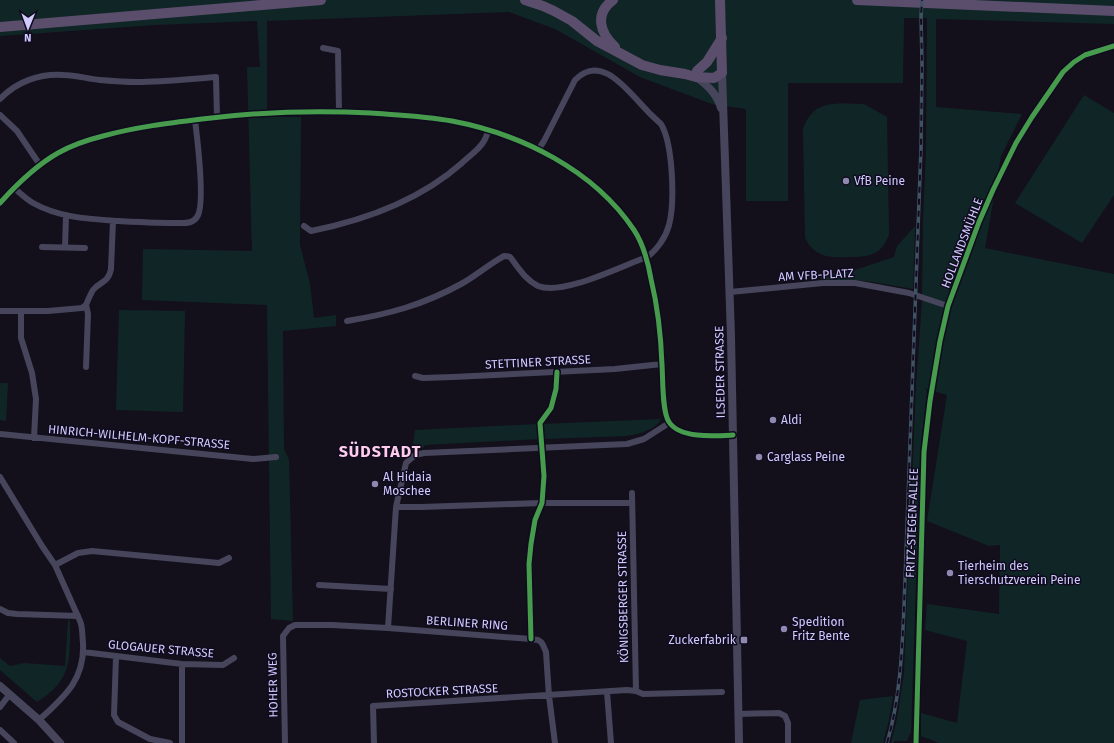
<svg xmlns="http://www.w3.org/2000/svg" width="1114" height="743" viewBox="0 0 1114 743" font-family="'Fira Sans',sans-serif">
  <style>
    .green { fill: #102626 }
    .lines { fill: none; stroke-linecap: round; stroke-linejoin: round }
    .minor { stroke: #47455c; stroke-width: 6 }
    .tertiary { stroke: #47455c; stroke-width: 8 }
    .primary { stroke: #5b4e6d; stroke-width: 10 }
    .rail-casing { stroke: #405364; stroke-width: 3.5 }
    .rail { stroke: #100c1f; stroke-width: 2; stroke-dasharray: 6; stroke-linecap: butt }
    .cycleway-casing { stroke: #100c1f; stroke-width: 8 }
    .cycleway { stroke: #469c4c; stroke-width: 5 }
    .poi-dot { fill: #8f89af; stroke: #100c1f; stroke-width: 1.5 }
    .labels { text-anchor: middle; stroke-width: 3; stroke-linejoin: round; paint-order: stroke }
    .poi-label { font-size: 12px; fill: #d2caff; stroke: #100c1f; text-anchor: start }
    .street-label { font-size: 12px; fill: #d2caff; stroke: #100c1f }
    .district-label { font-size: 16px; font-weight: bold; letter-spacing: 1px; fill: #ffcceb; stroke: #100c1f }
  </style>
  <rect width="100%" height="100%" fill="#13101b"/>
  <path class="green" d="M0,0H1114V24L936,19V107L1022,114L1001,156L985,248L1114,274V743H939L921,736V713L957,723L967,641L925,630L927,604L999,614L1000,545L989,546L927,521L947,395L923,388L927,390L920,459L911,732L907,741H895L893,743H891L897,719L904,673L916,386L922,301L923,221L926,151L927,18H904L903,83H788V201H746V109L712,104L640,77L555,29L509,12L267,21V117H301L300,245L310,284L314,318L336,315V326L283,331L284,449L289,460L293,621L271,619L267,305L142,300L143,249L252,251L247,67H260L257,21L155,25L0,36Z
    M1084,95L1114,113V195L1082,243L1015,203Z
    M864,104L887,117L889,234C882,256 868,257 847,257C828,258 815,257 805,238L803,129C814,98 837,104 864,104Z
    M915,226L913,289L873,282L855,280H822L820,276L855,270L894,257L897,246Z
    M119,310L185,311L183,412L116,410Z
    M0,383H8L6,421L0,420Z
    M661,419C656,430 638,434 627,436L543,439L542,424Z
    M538,424L539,439L425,445L423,448L417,449L413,445L415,430Z
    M68,620L70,621V626C70,663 71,680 37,702L0,670V658L10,666L24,663L65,666Z
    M893,696L889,720L883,743H851L860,700Z"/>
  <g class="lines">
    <path class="minor" d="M323,48L338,51L339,112
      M0,99C16,82 40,73 64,75C76,75 88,79 100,80C112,81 124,82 136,82C163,82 189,79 216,77L217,117
      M0,115L17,131L40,165
      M14,188C20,193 26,199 33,203C60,218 89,219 119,221C140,222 160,223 181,223C187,223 193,223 197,217C206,205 197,137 195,120
      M0,203C17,184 35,166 58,153C72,145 87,140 103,136C136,127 169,123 202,119C258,112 315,110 371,113C398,115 426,116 452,121C521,134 594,170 634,230C644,245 648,262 651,279C658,308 661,336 662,365C663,379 662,412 669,422C680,439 716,436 733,435
      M304,226L311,231C366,220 419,201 462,163C469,156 479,150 484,141C486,138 487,134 489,130
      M42,247L85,248
      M65,247L66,216
      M730,292L823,283H855L909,293L948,306
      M86,305L88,314L86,367
      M0,311H48L82,308L86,305C88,300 90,295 93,290C100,281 108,284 111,269L113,221
      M21,312V338L32,373L36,399L34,438
      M347,321C389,314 423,305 461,284C476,276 489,264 504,256C506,256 508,256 510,257C512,259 514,262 516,265C522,273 528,281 538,286C563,296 621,266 647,257C657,250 666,237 669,225C675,202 673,144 661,124C653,117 646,110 639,102C623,85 599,55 575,80L544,141L538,150
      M415,376L423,378L453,377L615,369L662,364
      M0,434L253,459L276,457
      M0,477L42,546L55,565L80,621C83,628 82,635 83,643C85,680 64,697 39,720
      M632,493L636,691
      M396,507H421L542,503H632
      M55,565L78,553L92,551L219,563L229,558
      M319,585L391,589
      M0,609L8,613L17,614L78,616
      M388,628L396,507L406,463L415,455L424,453L627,444L644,439L669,423
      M83,652L182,664L223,665L234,658
      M116,657L114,715L118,722L150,739L170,743
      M182,664V743
      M607,692L611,743
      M0,707L10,694
      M738,714L779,713L785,716L788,723V743
      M0,730L14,743
      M285,743L283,636L289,628L295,625H332L388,628L531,639L538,640L541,642L543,645L546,652L549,696L555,743
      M374,743L373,706L627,690L636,691L643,694L722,692
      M916,743L924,452L930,401L940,341L948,306L979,222L993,190L1016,143L1032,117L1063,72L1074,62L1085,55L1114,46"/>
    <path class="tertiary" d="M722,73L731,336L739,743
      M696,77C708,85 717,94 721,108
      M0,686L39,720L60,743"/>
    <path class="primary" d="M525,0L543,6L554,11L572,21L597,41L642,65L660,70L685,74L696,77L714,78L722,73
      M613,0C594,14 600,33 615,47
      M720,0L722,73
      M857,0L1114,11
      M0,27L321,0
      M697,71L707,62L722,38"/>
    <defs>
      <path id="rail" d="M887,743C900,699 902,653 904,607L921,148L922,65L921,16L922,0"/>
    </defs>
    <use href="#rail" class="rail-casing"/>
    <use href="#rail" class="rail"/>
    <defs>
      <path id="cycleway" d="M0,203C17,184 35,166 58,153C72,145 87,140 103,136C136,127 169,123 202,119C258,112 315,110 371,113C398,115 426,116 452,121C521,134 594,170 634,230C644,245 648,262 651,279C658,308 661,336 662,365C663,379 662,412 669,422C680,439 716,436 733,435
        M531,639L529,564L531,544L535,520L542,503L544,476L540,423L551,408L556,389L557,372
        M916,743L924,452L930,401L940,341L948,306L979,222L993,190L1016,143L1032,117L1063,72L1074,62L1085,55L1114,46"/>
    </defs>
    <use href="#cycleway" class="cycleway-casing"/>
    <use href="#cycleway" class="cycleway"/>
  </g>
  <g class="poi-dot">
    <circle cx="846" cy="181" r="4"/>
    <circle cx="773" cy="420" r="4"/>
    <circle cx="759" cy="457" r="4"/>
    <circle cx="375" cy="484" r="4"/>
    <circle cx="950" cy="573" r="4"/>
    <circle cx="784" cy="629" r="4"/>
    <rect x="740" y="636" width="8" height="8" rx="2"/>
  </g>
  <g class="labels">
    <g class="poi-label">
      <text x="854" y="185">VfB Peine</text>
      <text x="781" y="424">Aldi</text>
      <text x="767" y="461">Carglass Peine</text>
      <text x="383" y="481">Al Hidaia<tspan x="383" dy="14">Moschee</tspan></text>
      <text x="958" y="570">Tierheim des<tspan x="958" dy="14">Tierschutzverein Peine</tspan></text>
      <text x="792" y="626">Spedition<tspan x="792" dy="14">Fritz Bente</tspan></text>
      <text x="736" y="644" text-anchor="end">Zuckerfabrik</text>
    </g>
    <g class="street-label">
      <text transform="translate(962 243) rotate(-69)" y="4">HOLLANDSMÜHLE</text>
      <text transform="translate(816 275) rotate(-3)" y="4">AM VFB-PLATZ</text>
      <text transform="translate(538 362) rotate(-3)" y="4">STETTINER STRASSE</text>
      <text transform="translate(720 372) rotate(-91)" y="4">ILSEDER STRASSE</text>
      <text transform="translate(139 437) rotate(5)" y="4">HINRICH-WILHELM-KOPF-STRASSE</text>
      <text transform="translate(912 523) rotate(-88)" y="4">FRITZ-STEGEN-ALLEE</text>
      <text transform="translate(623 597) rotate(-91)" y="4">KÖNIGSBERGER STRASSE</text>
      <text transform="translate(467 623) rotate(4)" y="4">BERLINER RING</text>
      <text transform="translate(161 649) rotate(5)" y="4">GLOGAUER STRASSE</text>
      <text transform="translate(273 685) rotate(-91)" y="4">HOHER WEG</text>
      <text transform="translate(442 691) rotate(-3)" y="4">ROSTOCKER STRASSE</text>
    </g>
    <g class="district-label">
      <text x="380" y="457">SÜDSTADT</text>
    </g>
  </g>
  <g transform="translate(28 28) rotate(181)" stroke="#100c1f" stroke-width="3" paint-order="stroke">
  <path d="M0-3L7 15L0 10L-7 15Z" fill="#d2caff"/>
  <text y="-6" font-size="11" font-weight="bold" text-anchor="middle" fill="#d2caff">N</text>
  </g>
</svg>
